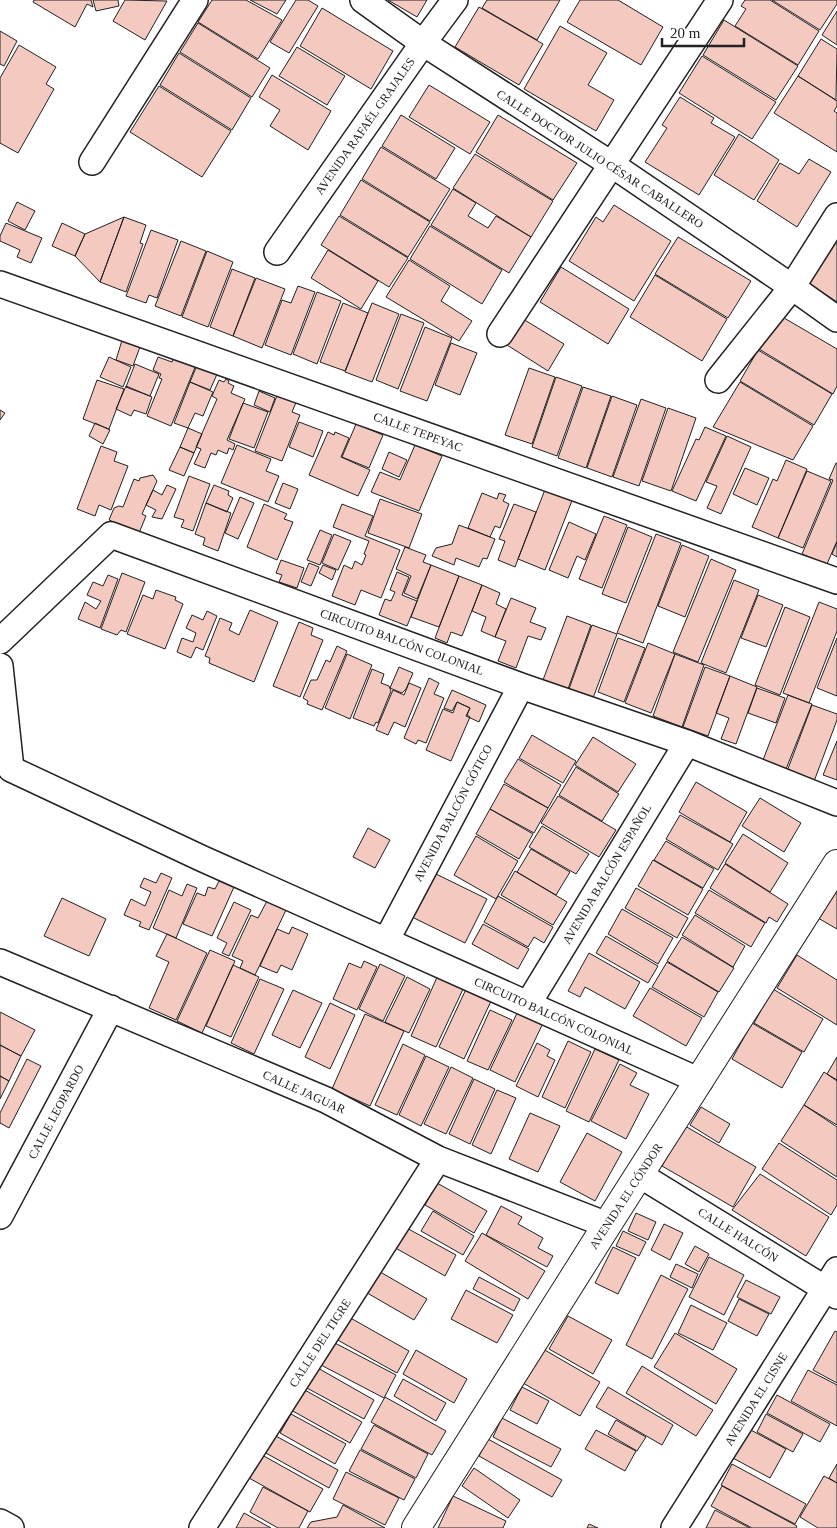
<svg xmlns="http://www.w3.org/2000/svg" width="837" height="1528" viewBox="0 0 837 1528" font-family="Georgia,serif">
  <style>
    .building { fill: #f3c9c0; stroke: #222 }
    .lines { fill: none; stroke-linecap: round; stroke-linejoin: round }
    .street-casing { stroke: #222; stroke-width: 28 }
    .secondary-casing { stroke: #222; stroke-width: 30 }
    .street { stroke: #fff; stroke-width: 25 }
    .secondary { stroke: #fff; stroke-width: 28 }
    .labels { text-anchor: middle; stroke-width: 4; stroke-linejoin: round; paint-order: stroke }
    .street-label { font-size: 12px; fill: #222; stroke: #fff }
  </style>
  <rect width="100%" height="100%" fill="#fff"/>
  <path class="building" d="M34,0H91L93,7L87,4L75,27L33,2Z
    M93,0H118L119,6L96,11Z
    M125,0L167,1L145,40L113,21Z
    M212,0H246L282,20L258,59L198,22Z
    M250,0H286L277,14Z
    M296,0H308L318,6L289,53L270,42Z
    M388,0H427L417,17Z
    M487,0H560L537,40L482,8Z
    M580,0H618L663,27L641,65L567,22Z
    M745,0H770L819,31L798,65L735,26L746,9L741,6Z
    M772,0H837V4L820,30Z
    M479,7L543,44L519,85L455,47Z
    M322,8L393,51L371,89L300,46Z
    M837,11V45L822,35Z
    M724,20L798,66L776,100L703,55Z
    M198,23L270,68L252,97L180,52Z
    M560,26L607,53L588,85L614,100L596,131L524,89Z
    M0,31L17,41L4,66L0,64Z
    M821,39L837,49L836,100L798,76Z
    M19,45L56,67L46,84L54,89L18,153L0,143V78Z
    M297,47L345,76L327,105L279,76Z
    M179,53L251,98L232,130L160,85Z
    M702,56L776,102L752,139L679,93Z
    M272,75L331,111L308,150L270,126L280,110L259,97Z
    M798,76L837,101V106L834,111L837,113V152L774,113Z
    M429,85L490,122L470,154L409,117Z
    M159,86L231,131L202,177L130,132Z
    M680,97L714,118L711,123L735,137L699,195L645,162L667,128L662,125Z
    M401,115L455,148L436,179L382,146Z
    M498,115L577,163L553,200L476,152Z
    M739,134L779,160L754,200L714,175Z
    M381,147L450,189L430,221L362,179Z
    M475,154L553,201L531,237L453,188Z
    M809,159L831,172L797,227L757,201L780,163L799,174Z
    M361,180L430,222L408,257L340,215Z
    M453,189L476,203L468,216L488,228L496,216L531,237L509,273L431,225Z
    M17,202L35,211L25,230L8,221Z
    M614,205L671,241L634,301L569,261L596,217L603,222Z
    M339,216L408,258L389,287L321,245Z
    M124,217L100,282L75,256L85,234Z
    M124,217L146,225L140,243L143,244L126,292L100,282Z
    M6,223L42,238L31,263L17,257L20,250L0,241V236Z
    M62,223L85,234L75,256L52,246Z
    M430,226L502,270L482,304L410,259Z
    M151,230L178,240L157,298L149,295L146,303L126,296Z
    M678,237L751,281L728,318L655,274Z
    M835,240L837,241V302L808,283Z
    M181,241L206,251L181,316L155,306Z
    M328,250L378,281L361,309L311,278Z
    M207,251L233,262L208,327L182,317Z
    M409,260L450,286L441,301L472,321L459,341L386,297Z
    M561,267L629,309L608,344L540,302Z
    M232,269L255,278L233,336L210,327Z
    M655,275L727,319L702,361L630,317Z
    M256,278L285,289L262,348L233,336Z
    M298,286L315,292L291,355L265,345L282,300L291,303Z
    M317,292L341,301L317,364L293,354Z
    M343,303L368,313L345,371L320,362Z
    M372,303L399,314L372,382L345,372Z
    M401,314L424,323L398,389L376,380Z
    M779,315L837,349V386L833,394L759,349Z
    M523,319L564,344L548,371L507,345Z
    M425,327L452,338L427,401L400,391Z
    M123,337L141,344L133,366L116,360Z
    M451,343L477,353L460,395L435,385Z
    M758,350L832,394L814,425L740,381Z
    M176,352L196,365L171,426L147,416L162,379L159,378L161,374L153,370L158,357L172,362Z
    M109,357L131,367L123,387L100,377Z
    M198,363L218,372L210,390L190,382Z
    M135,364L159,374L150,396L126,387Z
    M529,368L555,377L532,444L505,435Z
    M556,377L582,386L557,456L532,447Z
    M226,379L229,381L228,383L234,386L231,393L245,399L227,440L235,444L233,450L229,448L227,454L218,450L216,455L211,453L205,468L194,464L201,449L196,447L217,399L212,396L219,380L224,382Z
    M97,380L124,389L109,429L83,419Z
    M190,382L213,392L203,416L195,413L188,428L174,423Z
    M740,382L813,426L793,460L713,427Z
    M126,386L152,397L146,414L134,410L131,416L116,409Z
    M583,387L611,396L586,468L558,458Z
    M259,391L275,398L270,412L254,405Z
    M278,393L297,400L292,412L300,415L282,461L255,451Z
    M612,396L637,405L612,477L587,468Z
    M641,399L666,408L639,486L613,477Z
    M243,403L268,412L254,448L229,439Z
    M668,408L696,418L671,491L642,481Z
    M0,410L5,413L0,420Z
    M299,422L323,431L313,457L289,447Z
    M95,423L110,430L103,444L89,436Z
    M356,424L383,435L369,468L342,457Z
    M705,427L726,436L696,501L672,491L696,439L699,440Z
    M188,428L202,434L194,453L180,447Z
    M328,432L334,435L335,432L349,438L341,457L370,470L358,496L309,475Z
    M727,436L751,447L721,514L707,508L717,486L706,482Z
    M237,445L271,459L266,471L279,476L268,502L221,483Z
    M415,445L442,456L419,511L371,492L380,472L400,480Z
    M101,446L117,452L114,461L128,466L111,510L99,505L95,516L77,509Z
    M180,447L194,453L184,476L169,470Z
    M389,452L407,460L399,477L382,469Z
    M786,460L807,469L778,538L752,527L773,479L777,481Z
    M836,463H837V541L827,564L802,554L833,480L829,479Z
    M745,468L769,478L757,505L733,494Z
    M807,471L831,481L803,548L778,538Z
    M153,475L157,481L142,514L146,516L139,533L109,520L114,508L119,506L123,507L134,479L139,481L140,478Z
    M189,476L210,484L193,531L181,527L184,520L174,517Z
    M283,483L298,489L290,509L275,503Z
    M167,485L176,489L162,519L152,517L156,510L146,505L153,490L162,495Z
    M214,485L229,491L228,495L233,498L227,512L206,503Z
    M546,487L573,498L545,570L518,559Z
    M482,493L497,499L499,493L506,495L503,501L509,504L500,528L495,526L490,537L468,528Z
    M240,497L254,503L238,539L225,533Z
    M380,499L422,514L409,548L368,533Z
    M206,503L231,513L218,551L203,545L205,538L195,534Z
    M264,504L287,514L284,519L293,522L277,560L247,547Z
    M342,504L373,516L365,536L400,550L381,598L361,590L355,605L332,596L344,565L352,569L355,561L362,565L366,555L364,554L369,541L333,527Z
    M514,504L536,512L515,567L498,560L505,541L499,539Z
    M604,516L627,525L602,588L579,579Z
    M569,522L596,534L585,560L577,556L568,578L549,570Z
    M459,525L495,539L487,559L483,558L479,567L456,558L454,565L432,556L436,548L452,544Z
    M628,527L652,537L626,603L602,594Z
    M320,530L332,535L320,565L307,560Z
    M334,534L351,541L338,570L322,563Z
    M656,534L681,543L643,643L617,633Z
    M837,542V557L832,554Z
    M682,545L709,556L685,617L658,606Z
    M405,547L426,555L423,562L431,565L417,599L404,593L411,576L396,569Z
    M711,559L736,570L698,662L673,652Z
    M281,560L304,568L297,588L279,582L282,575L276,573Z
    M309,563L319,567L311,586L301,582Z
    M323,565L336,570L332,580L319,573Z
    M431,565L459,576L439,627L411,617Z
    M397,572L409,577L402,595L417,601L407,626L379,615L385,599L391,601L395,592L390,590Z
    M122,573L145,582L126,632L121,630L117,635L101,629Z
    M108,575L118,579L100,628L78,619L85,602L96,609L101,601L87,595L93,582L103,586Z
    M459,576L482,585L462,636L451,632L447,643L435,638Z
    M734,580L759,590L726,673L701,663Z
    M482,585L500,593L496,604L506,609L495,637L481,631L486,617L472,611Z
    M156,590L176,597L175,600L183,604L165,649L127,634L143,595L153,599Z
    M758,595L783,605L766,647L741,638Z
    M511,598L536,608L530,622L546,628L541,640L528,636L516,668L498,661L506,641L495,637Z
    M819,602L837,609V631L809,703L783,693Z
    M785,607L810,617L780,695L755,685Z
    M250,610L278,622L254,682L209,663L210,658L205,656L220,618L232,623L229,630L239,635Z
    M207,611L217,616L203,650L196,647L191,658L177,652L182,638L193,642L196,633L186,628L192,615L203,620Z
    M567,616L591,625L568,689L543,680Z
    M299,622L313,628L311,635L323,640L300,697L273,686Z
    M592,625L617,634L593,698L569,689Z
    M618,638L645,648L624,702L598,692Z
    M837,638V696L817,688Z
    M648,643L675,654L651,713L625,703Z
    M337,646L347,651L322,710L307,704L308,701L303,698L311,680H317L326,660L330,662Z
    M347,654L372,665L350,719L325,708Z
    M675,654L704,665L682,727L653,716Z
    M399,667L413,673L406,689L402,693L390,688Z
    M705,667L730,676L708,736L683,727Z
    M372,669L384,674L381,683L389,686L391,691L378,723L376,722L374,726L353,718Z
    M730,676L757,687L736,744L721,739L729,718L716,713Z
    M429,678L439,683L434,694L444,698L426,743L418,740L416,744L404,738Z
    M409,683L421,688L405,727L394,722L388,735L376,730L393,690L404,695Z
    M757,688L785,698L776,723L748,713Z
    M452,690L486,705L479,722L466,716L470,708L457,702L452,711L444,708Z
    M788,695L812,704L786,769L763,760Z
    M457,702L470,708L467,715L470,717L451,761L426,750L443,709L453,713Z
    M812,705L837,714V720L813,784L786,774Z
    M532,735L576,761L563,783L519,758Z
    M593,737L636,764L618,792L575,765Z
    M837,741V780L823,775Z
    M518,759L561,785L548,808L504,782Z
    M576,767L619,794L602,821L559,795Z
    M696,782L747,812L730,842L679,812Z
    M504,784L548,808L534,833L490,809Z
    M558,796L616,830L599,857L541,823Z
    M760,798L801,823L784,852L742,826Z
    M490,809L533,834L519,859L476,834Z
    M680,815L733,844L718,870L666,839Z
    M542,826L589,854L576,874L529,847Z
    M368,828L390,840L375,868L353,857Z
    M743,834L788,863L770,892L725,863Z
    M476,836L518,861L496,899L454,875Z
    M666,841L714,869L703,888L654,860Z
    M531,849L570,872L556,895L517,872Z
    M653,860L703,889L688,915L638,886Z
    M725,864L788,904L777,922L769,917L766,923L710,888Z
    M515,871L567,902L553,925L501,895Z
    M161,873L172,878L149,930L139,926L141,922L124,915L131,899L145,906L151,892L140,887L144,878L156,883Z
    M434,873L487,899L465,943L412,917Z
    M219,881L234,887L212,936L183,924L197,893L205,896L208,887L215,889Z
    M187,884L197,888L176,938L153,928L169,890L182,896Z
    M837,886V929L818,918Z
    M636,888L688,918L677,938L625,908Z
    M709,890L765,923L751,947L695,913Z
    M498,896L553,927L544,943L534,937L528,947L484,922Z
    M62,898L106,919L89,956L44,936Z
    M267,901L286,910L255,975L240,968L243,961L232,956L251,915L258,918Z
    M234,902L251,910L229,956L222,953L227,943L217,938Z
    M622,909L673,938L658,964L608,934Z
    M695,915L745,946L733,967L682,935Z
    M483,924L529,949L518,969L472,944Z
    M292,927L308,934L292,970L281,965L277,973L260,966L277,929L289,934Z
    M167,934L207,953L176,1020L149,1008L169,962L156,956Z
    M606,936L658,966L648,983L596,953Z
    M682,937L734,968L719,992L667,961Z
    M210,950L235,961L202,1033L177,1021Z
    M589,953L640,982L625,1009L585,987L580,997L568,991Z
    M797,955L837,980V1025L777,988Z
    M364,961L377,967L357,1010L333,999L349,963L361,968Z
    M667,962L718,992L704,1017L652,987Z
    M380,964L405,976L383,1021L359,1009Z
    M233,965L259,977L231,1037L206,1026Z
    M438,975L464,987L436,1047L411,1036Z
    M407,977L430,989L409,1033L385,1022Z
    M260,979L284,989L254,1054L231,1043Z
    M467,987L492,999L464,1059L439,1047Z
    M650,988L702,1018L686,1046L633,1016Z
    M773,989L823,1019L804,1052L754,1023Z
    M293,990L322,1003L300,1048L272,1035Z
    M330,1003L355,1015L330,1069L305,1057Z
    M519,1009L544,1021L515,1082L490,1070Z
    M490,1010L512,1020L488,1070L467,1061Z
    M0,1012L35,1030L21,1056L0,1045Z
    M365,1014L404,1031L370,1106L332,1089Z
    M752,1023L802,1052L782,1088L732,1059Z
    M568,1041L591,1052L565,1108L542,1097Z
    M537,1043L550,1050L547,1056L555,1060L538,1097L516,1086Z
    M403,1044L425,1055L397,1115L375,1105Z
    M0,1045L21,1056L9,1081L0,1076Z
    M595,1049L619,1060L589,1122L566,1111Z
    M426,1056L449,1067L421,1126L399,1115Z
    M837,1057V1080L827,1074Z
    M27,1059L41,1066L9,1128L0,1123V1113Z
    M620,1064L637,1073L630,1085L649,1094L626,1139L591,1121Z
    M451,1067L473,1078L446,1134L424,1124Z
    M824,1072L837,1081V1125L804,1105Z
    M0,1076L9,1081L0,1099Z
    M474,1079L495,1089L470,1144L449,1134Z
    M497,1090L516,1098L491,1154L472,1145Z
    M804,1105L837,1127V1177L781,1141Z
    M701,1107L730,1124L719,1143L690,1125Z
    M530,1113L560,1126L538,1172L509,1159Z
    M685,1126L756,1167L733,1207L662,1166Z
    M587,1133L622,1152L595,1201L560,1182Z
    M779,1143L837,1180V1205L831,1215L762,1169Z
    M760,1174L829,1217L806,1256L732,1210Z
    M437,1183L487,1211L474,1233L425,1205Z
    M501,1206L522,1217L518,1224L543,1238L538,1248L553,1256L547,1267L486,1235Z
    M433,1211L474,1236L463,1255L421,1231Z
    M636,1213L656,1222L648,1240L628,1231Z
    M664,1224L683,1233L670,1260L651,1250Z
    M403,1226L456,1255L445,1276L392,1246Z
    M623,1231L646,1242L639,1256L616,1246Z
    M482,1233L545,1271L528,1299L465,1261Z
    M695,1246L709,1254L699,1272L685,1264Z
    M613,1247L636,1258L618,1294L595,1283Z
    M709,1257L744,1275L724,1315L689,1297Z
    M676,1264L698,1274L692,1288L670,1277Z
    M375,1269L427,1299L414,1320L362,1290Z
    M661,1275L688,1289L652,1359L626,1345Z
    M479,1277L520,1299L514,1311L473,1289Z
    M746,1280L780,1297L771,1314L737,1297Z
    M466,1290L513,1315L497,1343L451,1319Z
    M739,1299L769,1314L757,1336L728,1321Z
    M691,1305L727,1323L713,1350L678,1333Z
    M347,1316L409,1351L397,1373L334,1338Z
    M568,1316L612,1340L593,1374L549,1349Z
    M835,1331L837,1332V1383L813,1370Z
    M675,1333L737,1369L716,1404L654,1367Z
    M333,1342L396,1375L384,1398L321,1365Z
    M543,1349L600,1382L580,1416L523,1383Z
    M416,1350L467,1379L454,1403L403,1374Z
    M642,1366L713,1410L696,1436L626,1393Z
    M316,1367L374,1400L364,1419L305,1387Z
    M808,1370L837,1385V1426L791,1401Z
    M403,1379L446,1403L436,1421L394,1396Z
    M522,1387L549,1401L537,1424L510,1410Z
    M608,1387L673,1425L662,1445L596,1407Z
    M303,1389L362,1422L350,1443L291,1410Z
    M777,1395L830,1424L820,1442L767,1413Z
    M385,1397L446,1431L432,1455L371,1422Z
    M291,1414L346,1444L335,1464L280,1433Z
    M766,1414L803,1434L793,1452L757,1432Z
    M502,1418L561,1449L551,1467L493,1437Z
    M616,1420L646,1437L637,1451L608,1434Z
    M374,1425L428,1454L416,1478L361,1449Z
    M747,1428L786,1449L770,1478L731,1457Z
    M596,1430L636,1451L625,1471L585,1449Z
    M274,1435L338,1470L329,1488L264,1452Z
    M488,1439L562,1480L552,1497L479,1456Z
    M360,1450L415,1479L404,1500L349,1471Z
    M262,1455L323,1489L310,1512L249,1478Z
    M732,1464L806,1504L795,1524L721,1485Z
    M837,1464V1483L829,1478Z
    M474,1468L520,1500L508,1518L462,1486Z
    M346,1472L399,1498L385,1525L333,1499Z
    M824,1476L837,1483V1528H818L800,1517Z
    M722,1486L797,1526L796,1528H752L711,1506Z
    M263,1487L308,1511L299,1528H278L250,1512Z
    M453,1496L506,1521L503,1528H438Z
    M343,1505L385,1528H307L311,1522L337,1517Z
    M715,1510L750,1528H706Z
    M244,1513L271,1528H236Z
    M589,1524L598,1528H587Z"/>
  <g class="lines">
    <defs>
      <path id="street" d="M363,0L423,43L611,164L792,287L837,319
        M92,162L195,0
        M277,252L423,43L455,0
        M0,284L837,581
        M500,334L720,0
        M718,380L792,287L837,216
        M0,641L111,535L521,686L687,743L837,803
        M0,666L11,769L203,859L700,1081
        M386,941L521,686
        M0,962L326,1100L438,1159L607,1225
        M528,1004L687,743
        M640,1175L837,1296
        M0,1216L111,1008
        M0,1522L11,1528
        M202,1528L438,1159
        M674,1528L837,1270"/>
      <path id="secondary" d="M416,1528L607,1225L837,864"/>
    </defs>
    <use href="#street" class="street-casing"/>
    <use href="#secondary" class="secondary-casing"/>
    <use href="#street" class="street"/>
    <use href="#secondary" class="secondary"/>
  </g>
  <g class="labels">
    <g class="street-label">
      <text transform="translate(365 126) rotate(-55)" y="4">AVENIDA RAFAÉL GRAJALES</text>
      <text transform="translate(600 159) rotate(33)" y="4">CALLE DOCTOR JULIO CÉSAR CABALLERO</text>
      <text transform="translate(418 432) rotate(20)" y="4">CALLE TEPEYAC</text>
      <text transform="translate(402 642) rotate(20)" y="4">CIRCUITO BALCÓN COLONIAL</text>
      <text transform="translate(453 813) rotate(-62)" y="4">AVENIDA BALCÓN GÓTICO</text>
      <text transform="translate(607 874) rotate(-59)" y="4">AVENIDA BALCÓN ESPAÑOL</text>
      <text transform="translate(554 1016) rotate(24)" y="4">CIRCUITO BALCÓN COLONIAL</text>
      <text transform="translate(304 1092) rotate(24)" y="4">CALLE JAGUAR</text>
      <text transform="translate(56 1112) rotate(-62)" y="4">CALLE LEOPARDO</text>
      <text transform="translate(626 1196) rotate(-57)" y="4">AVENIDA EL CÓNDOR</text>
      <text transform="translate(738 1235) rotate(32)" y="4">CALLE HALCÓN</text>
      <text transform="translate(320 1343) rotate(-57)" y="4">CALLE DEL TIGRE</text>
      <text transform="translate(756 1399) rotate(-58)" y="4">AVENIDA EL CISNE</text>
    </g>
  </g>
  <path d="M662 38v8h82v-8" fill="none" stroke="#222222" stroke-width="2.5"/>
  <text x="670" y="38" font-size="15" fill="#222222" stroke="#ffffff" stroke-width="4" paint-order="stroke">20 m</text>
</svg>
